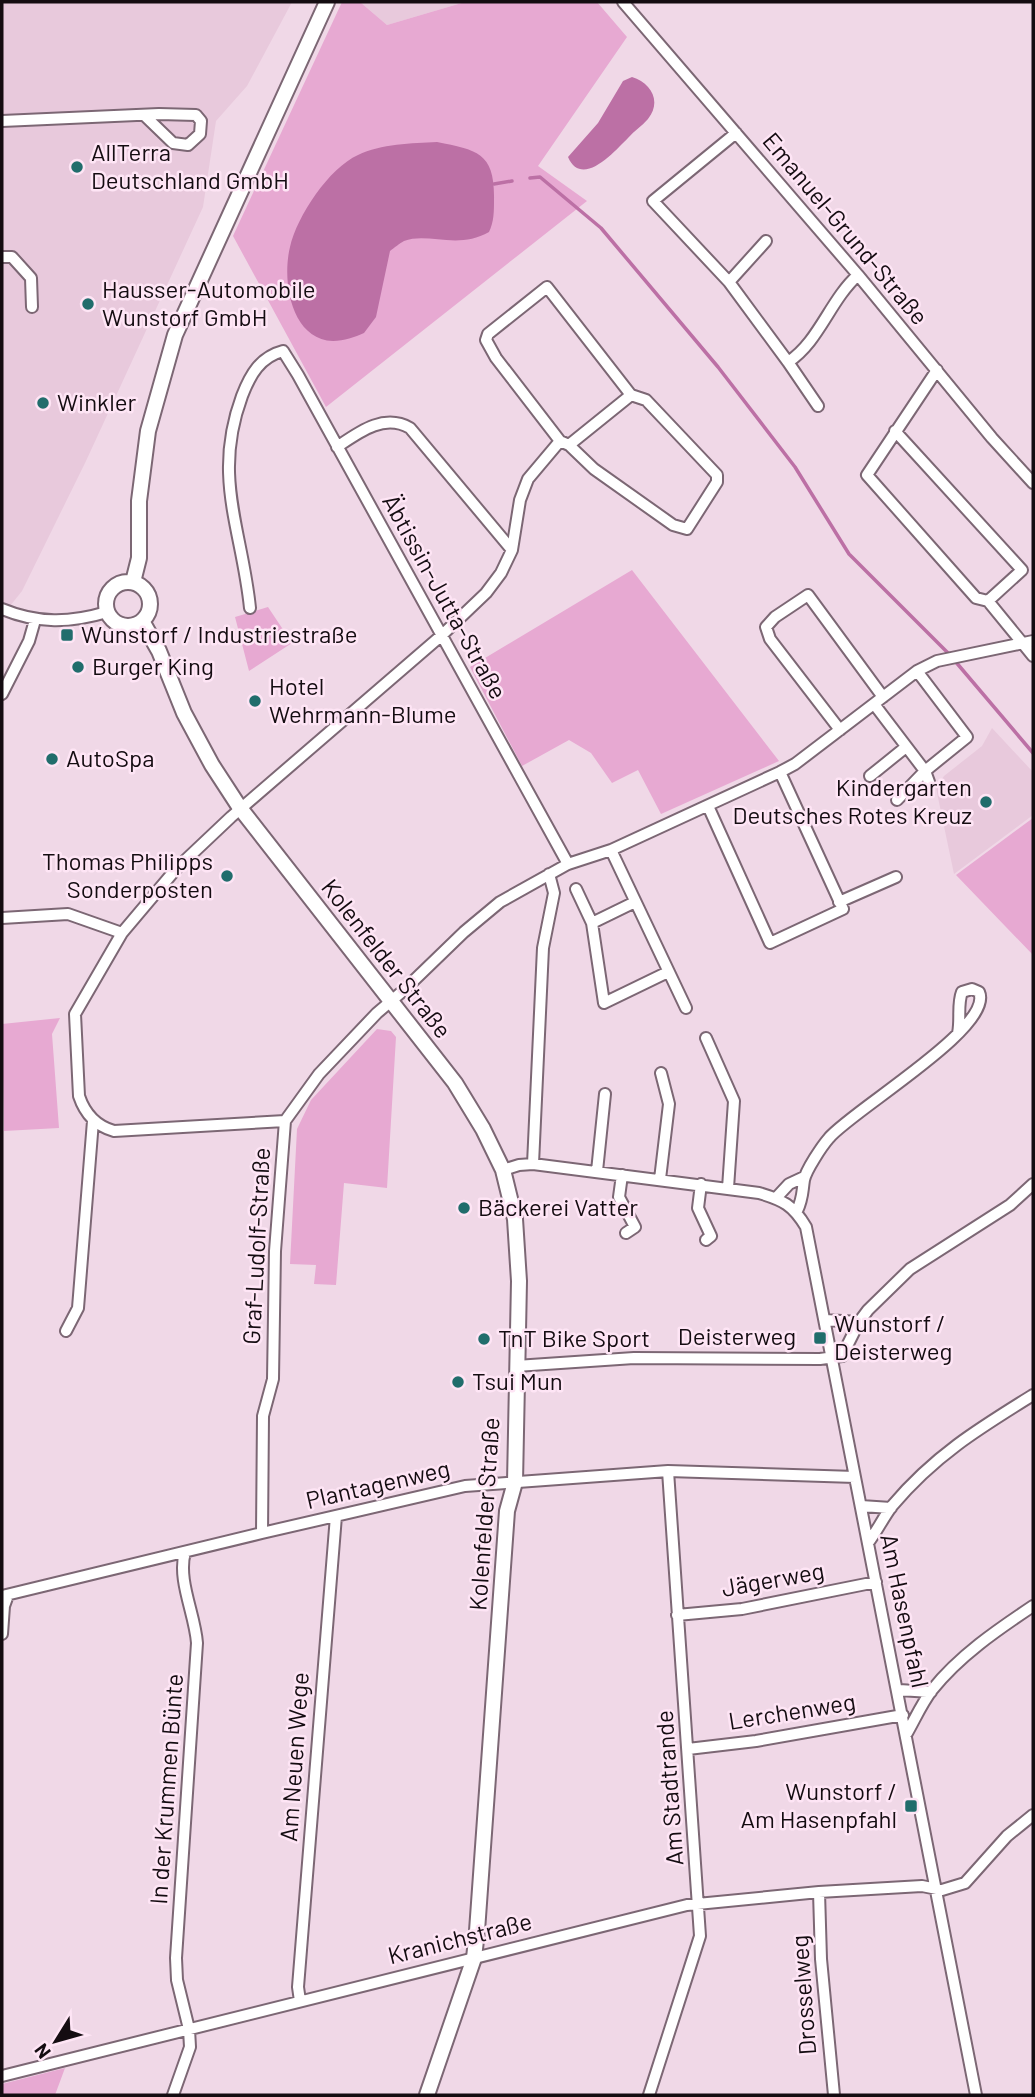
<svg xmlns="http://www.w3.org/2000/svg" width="1035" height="2097" viewBox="0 0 1035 2097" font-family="Barlow,sans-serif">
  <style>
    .built { fill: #e8c9dc }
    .green { fill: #e7a9d2 }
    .water { fill: #bc70a5 }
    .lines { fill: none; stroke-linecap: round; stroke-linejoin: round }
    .stream { stroke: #bc70a5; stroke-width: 3.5 }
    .street-casing { stroke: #7c6774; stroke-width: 14 }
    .secondary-casing { stroke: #7c6774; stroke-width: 18 }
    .street { stroke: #fff; stroke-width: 10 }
    .secondary { stroke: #fff; stroke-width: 14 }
    .poi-dot { fill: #216d6c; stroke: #fee5f5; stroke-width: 2.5 }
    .labels { text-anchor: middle; stroke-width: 5; stroke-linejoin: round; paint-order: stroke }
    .poi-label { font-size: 24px; fill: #140c11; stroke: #fee5f5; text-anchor: start }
    .street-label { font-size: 24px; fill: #140c11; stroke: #fee5f5 }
  </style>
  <rect width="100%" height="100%" fill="#f0d8e7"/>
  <path class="built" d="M2,2H292L247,86L216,121L203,207L86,461L22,591L2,616Z
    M360,2H465L387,25Z
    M992,728L1033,772V815L954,874L936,788L944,776L982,746Z"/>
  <path class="green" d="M342,2H360L387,25L465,2H597L627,37L538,166L587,201L326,407L233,236Z
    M632,570L779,761L661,814L638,770L612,783L591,753L569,740L522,766L470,667Z
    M268,607L292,643L249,671L235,617Z
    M1033,818V955L956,875Z
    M60,1018L52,1034L59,1128L4,1131L2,1024Z
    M377,1029L391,1031L396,1037L387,1188L344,1183L336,1285L314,1284L316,1265L290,1264L297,1129L311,1100Z
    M65,2068L55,2095H2V2084Z"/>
  <path class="water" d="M632,77C651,83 662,101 648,119C642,126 634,131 628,138C615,151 582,189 568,157L598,123L623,81Z
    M437,142C478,150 495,153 494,200C494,211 494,222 489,232C458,250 428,232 404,241C400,243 394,248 390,251L376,317L364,333C355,337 344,341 333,341C290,339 282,279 290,247C297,216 329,168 358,155C381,144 412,143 437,142Z"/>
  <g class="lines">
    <path class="stream" d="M530,178L540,177L601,228L718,367L795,467L849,554L950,655
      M494,184L512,181
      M955,661L1033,753"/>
    <defs>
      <path id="street" d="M623,2L858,275L992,438L1033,483
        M2,121L159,114L196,115L201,121L200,134L188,145L173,143L144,115
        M736,133L653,201L729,282L788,362C819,342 830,300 858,275
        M2,257H12L31,278L32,307
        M729,282L766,241
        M788,362L818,406
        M937,370L867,475L976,598L988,601L1033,656
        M895,431L1022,570L988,601
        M560,441L496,358L486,340L488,334L547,287L631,395
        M569,445L594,469L673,525L687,529L717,482V475L646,400L631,395
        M337,447C359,432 384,413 410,428L512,550
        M250,608C242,529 212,477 242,396C250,375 260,357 283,351L298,375L568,864
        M2,609C38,624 70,623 107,612
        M2,694L29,641L35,620
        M874,704L925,771L929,782
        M840,730L770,639L766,627L775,617L808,595L883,697
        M870,776L906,747
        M897,800L925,771L967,737L917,671
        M708,806L770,943L843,909L780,772
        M611,850L686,1008
        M576,889L592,923
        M635,902L592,923L604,1003L668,972
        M839,902L896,877
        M2,918L68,914L122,933
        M706,1038L734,1101L728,1188
        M285,1121L114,1131C96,1126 85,1114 79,1096L75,1014L122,933L176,869L231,817L442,635L486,593L501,573L512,550L520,500L528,479L560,441L569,445L631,395
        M533,1164L543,948L554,893L549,874
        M503,1170L519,1165L533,1164L759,1193C783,1200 793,1205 806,1227L976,2095
        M597,1171L605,1094
        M622,1175L619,1197L635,1227L626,1233
        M660,1179L669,1104L661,1073
        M701,1184L698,1208L711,1236L706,1240
        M776,1198L789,1184L804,1177
        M797,1211C803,1198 802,1193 804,1180C806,1170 822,1146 829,1138C851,1111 995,1027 979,992L972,989L962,992C957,1004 961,1020 958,1033
        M825,1320L859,1322
        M66,1331L78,1308L93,1121
        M516,1366L634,1358L820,1359L842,1356L859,1322L868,1310L910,1269L1010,1205L1033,1184
        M861,1506L891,1508
        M262,1533L263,1416L273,1379L275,1251L285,1121L319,1074L377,1013L404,990L464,932L500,902L568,864L611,850L780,772L795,764L917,671L937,661L1033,641
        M868,1543C877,1531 883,1518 892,1506C934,1456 978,1429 1033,1395
        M2,1596L262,1533L465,1486L668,1471L855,1477
        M677,1615L742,1609L876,1582
        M2,1634L4,1606L8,1595
        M899,1690L931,1692
        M907,1733C915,1719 922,1703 932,1690C959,1656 997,1630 1033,1606
        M688,1749L756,1741L903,1715
        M819,1892L821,1959L834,2095
        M300,2001L298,1987L336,1516
        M2,2076L687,1905L819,1892L922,1886L942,1890L965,1883L1007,1836L1033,1815
        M173,2095L190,2047L189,2029L177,1980L176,1958L197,1643C195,1614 177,1580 185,1552
        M649,2095L700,1936L668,1471"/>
      <path id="secondary" d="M106 604a22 22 0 1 1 44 0a22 22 0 1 1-44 0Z
        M133,582L139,558V501L148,431L175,335L327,2
        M142,621L159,651L184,713L212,765L240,808L455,1083L483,1129L503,1170L515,1219L519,1281L515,1482L507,1511L477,1931L474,1958L427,2095"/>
    </defs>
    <use href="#street" class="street-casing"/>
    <use href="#secondary" class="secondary-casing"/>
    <use href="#street" class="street"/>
    <use href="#secondary" class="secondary"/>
  </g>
  <g class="poi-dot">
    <circle cx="77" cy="167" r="7"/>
    <circle cx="88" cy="304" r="7"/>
    <circle cx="43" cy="403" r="7"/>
    <rect x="60" y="628" width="14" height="14" rx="3.5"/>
    <circle cx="78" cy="667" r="7"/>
    <circle cx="255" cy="701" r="7"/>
    <circle cx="52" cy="759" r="7"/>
    <circle cx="986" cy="802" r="7"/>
    <circle cx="227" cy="876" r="7"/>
    <circle cx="464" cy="1208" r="7"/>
    <rect x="813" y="1331" width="14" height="14" rx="3.5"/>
    <circle cx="484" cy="1339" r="7"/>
    <circle cx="458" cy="1382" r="7"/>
    <rect x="904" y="1799" width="14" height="14" rx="3.5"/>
  </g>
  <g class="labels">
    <g class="poi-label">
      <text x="91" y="161">AllTerra<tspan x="91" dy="28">Deutschland GmbH</tspan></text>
      <text x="102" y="298">Hausser-Automobile<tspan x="102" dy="28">Wunstorf GmbH</tspan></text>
      <text x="57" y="411">Winkler</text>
      <text x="81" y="643">Wunstorf / Industriestraße</text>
      <text x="92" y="675">Burger King</text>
      <text x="269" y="695">Hotel<tspan x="269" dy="28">Wehrmann-Blume</tspan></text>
      <text x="66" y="767">AutoSpa</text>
      <text x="972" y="796" text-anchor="end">Kindergarten<tspan x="972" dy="28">Deutsches Rotes Kreuz</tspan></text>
      <text x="213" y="870" text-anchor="end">Thomas Philipps<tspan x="213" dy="28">Sonderposten</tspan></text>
      <text x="478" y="1216">Bäckerei Vatter</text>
      <text x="834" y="1332">Wunstorf /<tspan x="834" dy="28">Deisterweg</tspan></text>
      <text x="498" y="1347">TnT Bike Sport</text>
      <text x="472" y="1390">Tsui Mun</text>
      <text x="897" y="1800" text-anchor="end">Wunstorf /<tspan x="897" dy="28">Am Hasenpfahl</tspan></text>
    </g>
    <g class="street-label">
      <text transform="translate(845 229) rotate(50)" y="8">Emanuel-Grund-Straße</text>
      <text transform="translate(444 597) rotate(61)" y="8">Äbtissin-Jutta-Straße</text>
      <text transform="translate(386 959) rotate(52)" y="8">Kolenfelder Straße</text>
      <text transform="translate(257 1246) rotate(-87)" y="8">Graf-Ludolf-Straße</text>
      <text x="737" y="1345">Deisterweg</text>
      <text transform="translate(378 1485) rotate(-13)" y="8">Plantagenweg</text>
      <text transform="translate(485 1514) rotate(-86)" y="8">Kolenfelder Straße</text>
      <text transform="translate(773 1580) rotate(-10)" y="8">Jägerweg</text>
      <text transform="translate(904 1611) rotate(78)" y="8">Am Hasenpfahl</text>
      <text transform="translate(792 1712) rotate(-9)" y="8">Lerchenweg</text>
      <text transform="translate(295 1757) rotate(-86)" y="8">Am Neuen Wege</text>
      <text transform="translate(670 1788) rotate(-94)" y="8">Am Stadtrande</text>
      <text transform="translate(167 1789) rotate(-86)" y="8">In der Krummen Bünte</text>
      <text transform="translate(460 1939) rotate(-14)" y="8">Kranichstraße</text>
      <text transform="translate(804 1995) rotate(-94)" y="8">Drosselweg</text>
    </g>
  </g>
  <rect width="1035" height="2097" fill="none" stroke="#140c11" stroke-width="7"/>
  <g transform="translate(56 2041) rotate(233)" stroke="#fee5f5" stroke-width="5" paint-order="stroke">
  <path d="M0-5L12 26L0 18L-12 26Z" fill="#140c11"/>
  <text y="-10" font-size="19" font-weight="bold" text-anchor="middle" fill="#140c11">N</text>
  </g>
</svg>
